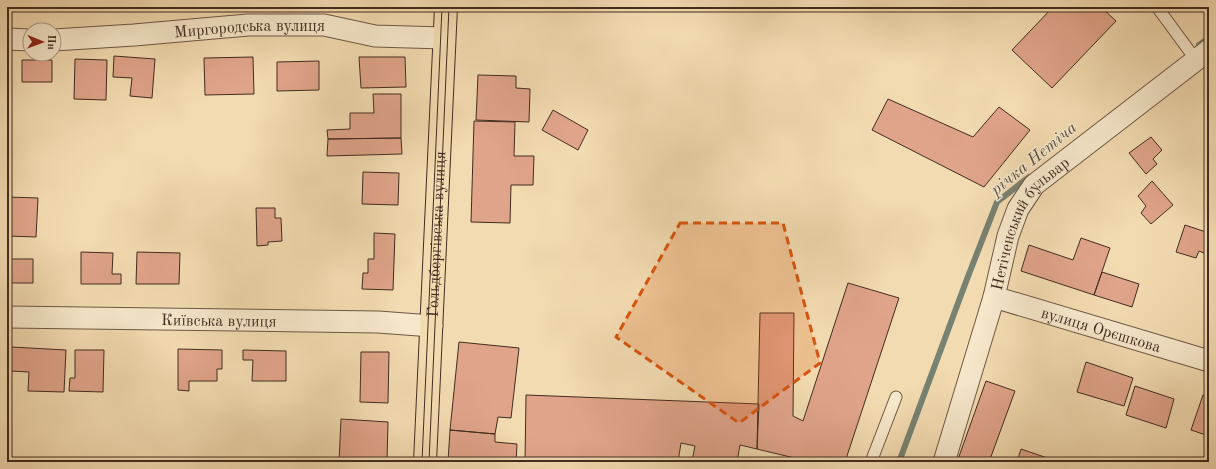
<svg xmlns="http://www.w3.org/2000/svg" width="1216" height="469" viewBox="0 0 1216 469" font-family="'Old Standard TT',serif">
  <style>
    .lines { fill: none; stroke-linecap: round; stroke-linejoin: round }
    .stream { stroke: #778272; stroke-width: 6 }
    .building { fill: #e0a48a; stroke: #422c20 }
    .service-casing { stroke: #6e5844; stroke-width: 13 }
    .minor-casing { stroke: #6e5844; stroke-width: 23 }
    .primary-casing { stroke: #422c20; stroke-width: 24 }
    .service { stroke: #f7e8cc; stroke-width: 11 }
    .minor { stroke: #f7e8cc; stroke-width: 21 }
    .primary { stroke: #f3dbb1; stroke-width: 22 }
    .tram { stroke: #422c20; stroke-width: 1 }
    .marked { fill: #d7540e; fill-opacity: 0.2; stroke: #d7540e; stroke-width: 3; stroke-dasharray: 8 5; stroke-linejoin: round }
    .labels { text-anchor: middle; stroke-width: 3; stroke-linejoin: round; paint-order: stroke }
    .street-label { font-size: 16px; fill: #422c20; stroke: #f7e8cc }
    .water-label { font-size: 17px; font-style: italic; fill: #585042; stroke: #f7e8cc }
  </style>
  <rect width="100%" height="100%" fill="#f3dbb1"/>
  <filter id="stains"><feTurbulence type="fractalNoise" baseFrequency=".005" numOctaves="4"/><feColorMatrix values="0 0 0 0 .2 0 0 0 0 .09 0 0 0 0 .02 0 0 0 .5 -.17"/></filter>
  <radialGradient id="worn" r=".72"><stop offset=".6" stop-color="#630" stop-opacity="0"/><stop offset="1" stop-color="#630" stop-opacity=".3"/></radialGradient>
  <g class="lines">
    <path class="stream" d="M1199,45L1209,38
      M899,462L967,279L997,202L1029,177"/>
  </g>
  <path class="building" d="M1053,7H1101L1116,21L1052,88L1012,50Z
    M114,56L155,59L152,98L130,96L132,78L113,77Z
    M253,57L254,94L205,95L204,58Z
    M359,57H405L406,87L361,88Z
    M75,59L107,60L106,100L74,99Z
    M22,60H52V82H22Z
    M319,61V90L277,91V62Z
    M478,75L516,76V88L530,89L529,122L476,120Z
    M373,94H401V138L328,139L327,130L350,129V113H374Z
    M888,99L973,137L999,107L1030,130L984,187L872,130Z
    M553,110L588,130L578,150L542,130Z
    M474,121L515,122L514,156H534L533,185H511L510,223L471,222Z
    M1151,137L1162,150L1153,159L1157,164L1146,174L1129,153Z
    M401,138L402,154L327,156L328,139Z
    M363,172L399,173L398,205L362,204Z
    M1152,181L1173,205L1151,224L1141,213L1146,206L1138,196Z
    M7,197L38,198L36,237L7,236Z
    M256,208H275V218H281L282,241L268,242V245L257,246Z
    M1185,225L1209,233V255L1199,251L1196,258L1176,252Z
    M374,233L395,234L393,290L362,289L363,273H368V259H374Z
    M1081,238L1110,248L1094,295L1021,271L1029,245L1073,260Z
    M81,252L113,253L112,274H121V284H81Z
    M137,252L180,253L179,284H136Z
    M7,259H33V283H7Z
    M1102,272L1139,284L1132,307L1094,295Z
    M848,283L899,298L845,462H811L757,449L760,313H794L793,416L803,421Z
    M459,342L519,348L511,418L498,417L495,434L450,430Z
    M11,347L66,350L64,392L28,391L29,372L10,371Z
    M178,349L222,350V369H217V381H189V391L178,390Z
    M75,350H104L103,392L69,391L70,378H75Z
    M243,350L286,351V381H252L253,360H243Z
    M361,352H389L388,403L360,402Z
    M1086,362L1133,378L1124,406L1077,392Z
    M986,381L1015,391L989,462H957Z
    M1135,386L1174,399L1166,428L1126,415Z
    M526,395L759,404L757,449L740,445L737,462L692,461L695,446L681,443L678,462H525Z
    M1203,395L1209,397V436L1191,430Z
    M341,419L388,422L387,462H339Z
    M450,430L495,434V442L517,444L516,462H448Z
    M1021,449L1059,462H1017Z"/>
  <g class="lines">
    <defs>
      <path id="service" d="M1157,7L1196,60
        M871,462L896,397"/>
      <g id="minor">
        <path d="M7,39L30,40"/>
        <path id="s1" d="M54,40L134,35L248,25H324L375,36L444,38"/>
        <path id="s2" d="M994,297L1209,361"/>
        <path id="s3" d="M7,317L378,322L432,326"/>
        <path id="s4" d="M944,462L994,297L1008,236L1018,209L1034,185L1209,50"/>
      </g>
      <g id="primary">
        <path id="s5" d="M425,462L446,7"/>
      </g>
    </defs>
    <use href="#service" class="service-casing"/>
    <use href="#minor" class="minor-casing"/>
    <use href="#primary" class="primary-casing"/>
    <use href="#service" class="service"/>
    <use href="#minor" class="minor"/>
    <use href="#primary" class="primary"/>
    <path class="tram" d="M422,462L442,7
      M429,462L449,7"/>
  </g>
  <path class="marked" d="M680,223H783L820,363L739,423L616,337Z"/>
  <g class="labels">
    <g class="street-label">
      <text dy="6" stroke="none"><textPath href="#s1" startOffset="196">Миргородська вулиця</textPath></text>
      <text dy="6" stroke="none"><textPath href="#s4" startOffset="257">Нетіченський бульвар</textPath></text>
      <text dy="6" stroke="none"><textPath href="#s5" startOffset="228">Гольдбергівська вулиця</textPath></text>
      <text dy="6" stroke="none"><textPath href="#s3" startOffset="212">Київська вулиця</textPath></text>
      <text dy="6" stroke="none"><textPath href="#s2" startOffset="112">вулиця Орєшкова</textPath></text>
    </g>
    <g class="water-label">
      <text transform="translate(1033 158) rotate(-39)" y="6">річка Нетіча</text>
    </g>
  </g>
  <rect width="1216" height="469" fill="none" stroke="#f3dbb1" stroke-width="24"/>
  <rect x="8" y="8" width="1200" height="453" fill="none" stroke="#422c20" stroke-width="2"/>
  <rect x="12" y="12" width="1192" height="445" fill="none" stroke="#422c20"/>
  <g transform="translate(42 42) rotate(91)"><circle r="19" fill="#f7e8cc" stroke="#af9d87"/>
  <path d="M0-3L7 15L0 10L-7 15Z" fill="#8f2418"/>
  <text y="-6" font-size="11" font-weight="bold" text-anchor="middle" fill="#422c20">Пн</text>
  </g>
  <rect width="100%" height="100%" filter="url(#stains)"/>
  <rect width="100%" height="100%" fill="url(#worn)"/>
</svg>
